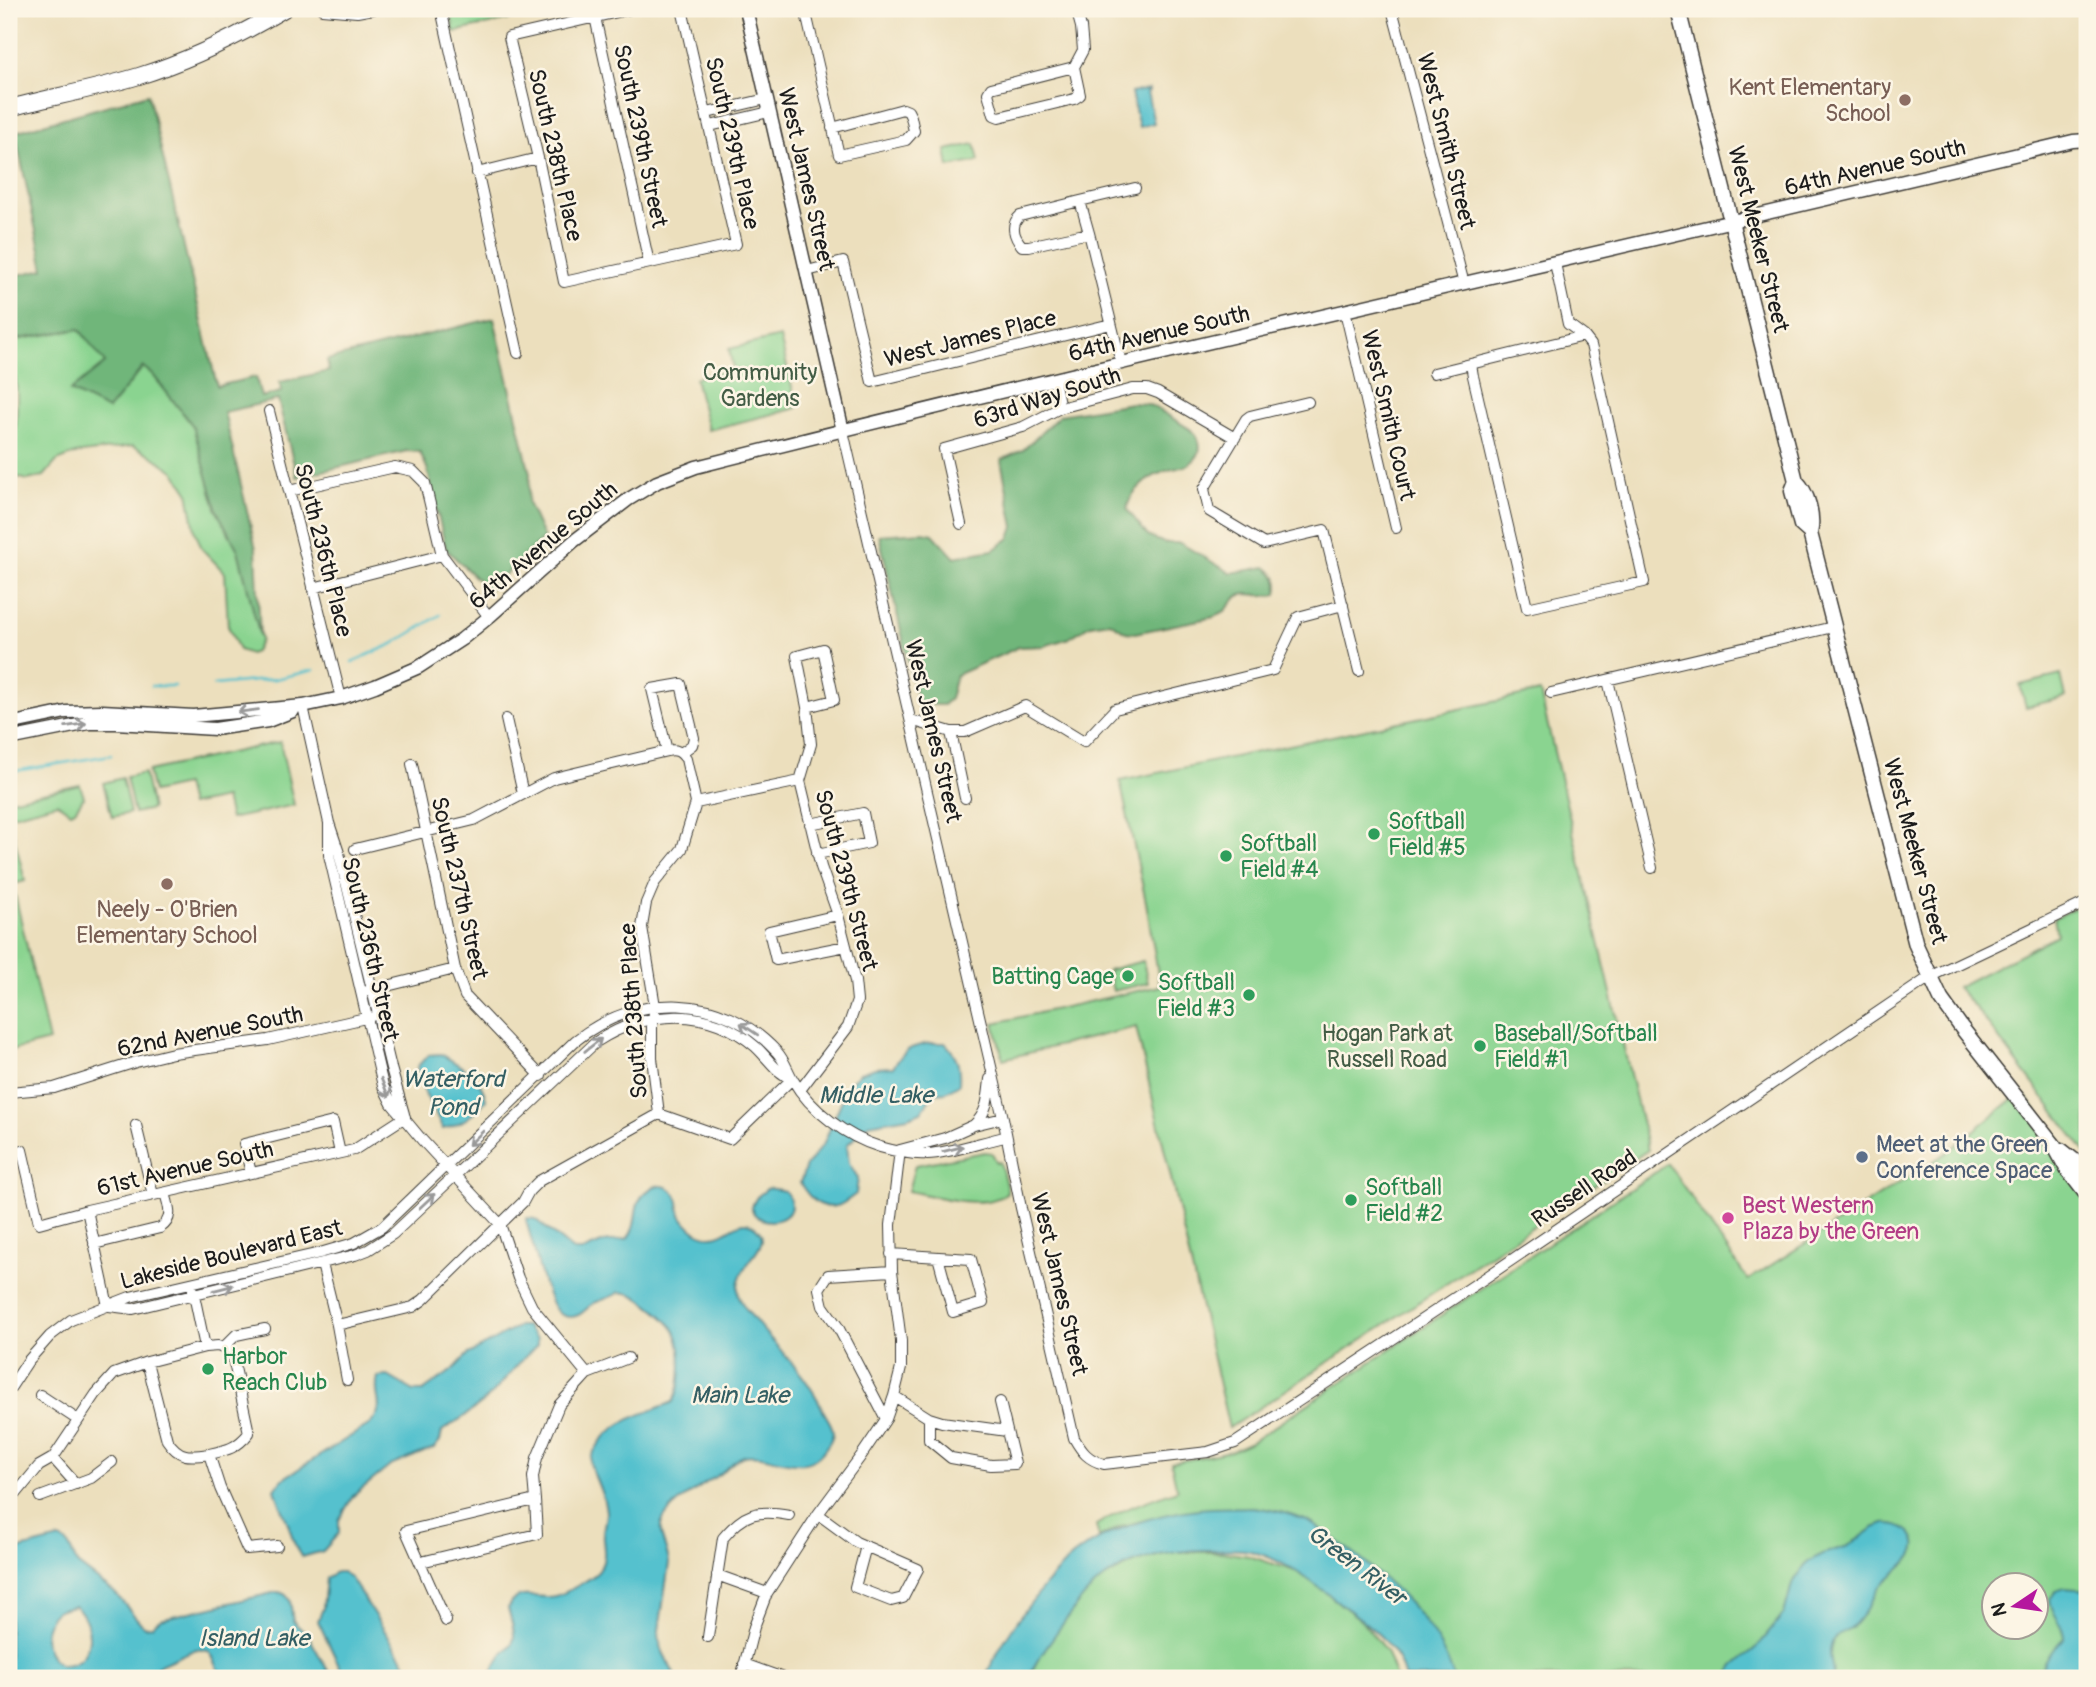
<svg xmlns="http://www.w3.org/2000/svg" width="2096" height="1687" viewBox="0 0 2096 1687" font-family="Pangolin,sans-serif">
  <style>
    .green { fill: #8ad490; stroke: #537856; stroke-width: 2; fill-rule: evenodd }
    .forest { fill: #6fb67a; stroke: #46694b; stroke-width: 2 }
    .water { fill: #55c1ce; stroke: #386e75; stroke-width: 2; fill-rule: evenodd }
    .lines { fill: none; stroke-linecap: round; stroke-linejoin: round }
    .stream { stroke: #55c1ce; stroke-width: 2.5 }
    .minor-casing { stroke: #3b3934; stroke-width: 12 }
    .tertiary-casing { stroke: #3b3934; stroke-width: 15 }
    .secondary-casing { stroke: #3b3934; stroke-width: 17 }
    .primary-casing { stroke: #3b3934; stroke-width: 18 }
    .minor { stroke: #fff; stroke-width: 10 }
    .tertiary { stroke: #fff; stroke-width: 12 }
    .secondary { stroke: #fff; stroke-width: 14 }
    .primary { stroke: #fff; stroke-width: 16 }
    .oneway { stroke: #999 }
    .education-dot { fill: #8d6e63; stroke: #fcf5e5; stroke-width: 2.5 }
    .leisure-dot { fill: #2e9e5b; stroke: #fcf5e5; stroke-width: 2.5 }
    .service-dot { fill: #5c6f8a; stroke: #fcf5e5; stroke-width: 2.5 }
    .hotel-dot { fill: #d1479c; stroke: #fcf5e5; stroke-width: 2.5 }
    .labels { text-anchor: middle; stroke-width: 5; stroke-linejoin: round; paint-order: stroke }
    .education-label { font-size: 23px; fill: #785e54; stroke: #fcf5e5; text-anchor: end }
    .street-label { font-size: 23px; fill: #1c1c1c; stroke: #fcf5e5 }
    .park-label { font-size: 23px; fill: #425c45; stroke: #fcf5e5 }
    .leisure-label { font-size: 23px; fill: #27864d; stroke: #fcf5e5; text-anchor: start }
    .service-label { font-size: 23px; fill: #4e5e75; stroke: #fcf5e5; text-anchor: start }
    .hotel-label { font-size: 23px; fill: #b23c85; stroke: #fcf5e5; text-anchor: start }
    .water-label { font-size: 24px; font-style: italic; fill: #335e63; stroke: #fcf5e5 }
  </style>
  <rect width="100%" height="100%" fill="#fcf5e5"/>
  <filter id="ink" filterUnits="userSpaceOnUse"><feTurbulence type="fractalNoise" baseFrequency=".0143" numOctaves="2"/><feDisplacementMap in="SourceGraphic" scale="14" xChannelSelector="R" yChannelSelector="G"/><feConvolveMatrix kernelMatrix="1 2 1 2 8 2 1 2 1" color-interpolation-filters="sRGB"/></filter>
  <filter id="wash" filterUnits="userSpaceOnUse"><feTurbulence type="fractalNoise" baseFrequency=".00686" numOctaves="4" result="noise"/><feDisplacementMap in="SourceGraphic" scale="28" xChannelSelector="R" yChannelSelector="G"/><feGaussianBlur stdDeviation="1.57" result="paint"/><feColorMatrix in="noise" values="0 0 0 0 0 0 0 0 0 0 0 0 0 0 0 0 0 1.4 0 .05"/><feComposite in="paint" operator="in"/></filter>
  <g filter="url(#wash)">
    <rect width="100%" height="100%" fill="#ecdfbd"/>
    <path class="green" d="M450,9H519L521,17L454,32Z
      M975,144L979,161L949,167L946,150Z
      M79,329L106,363L71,392L143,366L153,375L193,426L217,511L238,550L261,640L255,652L250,654L239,650L228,626L225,573L202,549L195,531L188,492L174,471L146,452L133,446L75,454L57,461L44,476L28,480L16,477L12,467C14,440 24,382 9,361V341Z
      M780,337L797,408L708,430L695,378L733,369L729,349Z
      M2061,675L2066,697L2026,707L2020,685Z
      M1540,692L1648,1150L1229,1428L1136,1027L1003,1059L994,1023L1160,986L1146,902L1120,781Z
      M280,742L294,805L230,819L225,798L190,805L185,785L153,792L148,771Z
      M144,773L152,809L134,813L126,777Z
      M122,778L130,813L112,817L103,783Z
      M80,785L84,797L75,810L71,812L57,803L9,816L25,881L14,884L9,863V800Z
      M9,869L49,1041L9,1051Z
      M2087,902V1154L1977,1010L1957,987L2057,935L2054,918Z
      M1143,961L1148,983L1113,991L1108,970Z
      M2022,1092L2087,1174V1678H1450L1414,1614L1167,1515L1122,1526L1099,1538L1096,1525C1122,1509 1149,1500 1177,1490L1171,1463L1231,1451L1251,1442L1668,1164L1748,1280L1949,1151ZM1994,1586H2036V1628H1994Z
      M985,1152L992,1153L997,1163L1000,1162L1007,1188V1192C987,1212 934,1196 908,1191L915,1165Z
      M1175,1552H1222L1249,1556L1301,1573L1361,1620L1386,1651L1396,1678H1029L1043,1648L1086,1592L1103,1578L1146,1557Z"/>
    <path class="forest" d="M148,94L217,386L256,377L261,397L281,392L280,382L329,371L327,360L494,318L530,474L528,503L544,538L488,590L446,549L427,468L420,452L407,451L297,477L278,400L224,412L256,549L260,637L238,550L217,511L193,426L153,375L143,367L108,410L70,391L105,363L79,329L13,340L9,323V277L44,269L15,132Z
      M1131,403C1136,404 1142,403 1147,404C1160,409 1173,419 1185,426C1200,434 1207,453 1189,464C1183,468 1176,468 1169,470C1151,475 1130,490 1127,509L1148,536L1164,543H1180L1231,573L1266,567C1276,574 1280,581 1277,594L1272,596L1246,594L1238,596L1225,611L1214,617L1135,633L1126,632L1110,622L1090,625L1069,638L1044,646L1019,647L956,675L950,699L943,705H918L879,535L923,532L933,534L954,557L993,550L1010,538L1014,527L1001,460L1023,450L1060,415Z"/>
    <path class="water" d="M1149,89V91L1147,92L1154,123L1139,127L1131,93Z
      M930,1043H945C958,1056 960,1066 959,1084L946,1092L934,1093L921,1112L908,1117L869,1124L847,1145L849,1163L858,1178L856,1194C850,1198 843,1205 836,1206C819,1210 808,1196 800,1183L806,1166L824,1143L849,1083L860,1073L875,1068L893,1067C905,1049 909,1047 930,1043Z
      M441,1054C459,1065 483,1077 486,1100C474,1115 462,1124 443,1129L423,1089L417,1067L428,1055Z
      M655,1186C666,1185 676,1189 679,1202C680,1208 677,1206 680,1212C682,1219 691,1228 697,1232C726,1249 738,1206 759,1231C775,1250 720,1272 744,1306C770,1343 804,1368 824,1412C827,1418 832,1424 833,1431C833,1436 830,1442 827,1446C805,1482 772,1450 744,1456C734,1459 727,1469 718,1475C704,1485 668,1505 662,1522C657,1534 668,1549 669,1563L658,1637L663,1652L676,1678H489C493,1671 497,1662 502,1655C507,1648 514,1645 514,1636C514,1627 510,1617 508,1608C517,1586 537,1601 555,1596C564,1594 596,1577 600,1569C606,1558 604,1550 603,1539C602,1530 606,1521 606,1512C605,1496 596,1482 591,1466C589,1459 593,1453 597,1447C614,1419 645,1414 673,1402C683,1386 684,1344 673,1328C667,1319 645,1301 635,1296C631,1293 625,1293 620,1292C611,1298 603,1299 594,1303C586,1308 581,1317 571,1317C565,1317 560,1315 556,1310C544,1296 533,1242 526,1221L527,1218L535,1219L574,1251H582L604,1242L627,1239C643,1220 626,1202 655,1186Z
      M768,1188L785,1191C808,1221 757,1232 751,1207L757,1197Z
      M519,1326H526L537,1339V1346C519,1360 507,1379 491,1395C476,1410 460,1419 442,1431L440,1441L434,1448L390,1466L353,1496L339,1520V1533L323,1551L302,1557C293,1547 292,1533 287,1521C283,1510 278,1501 275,1489L281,1480L370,1424C388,1404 372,1399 378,1377L388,1376L414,1391H423L454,1369L467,1355Z
      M1252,1507C1270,1509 1288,1513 1305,1520C1324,1529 1341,1544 1358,1557C1399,1590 1438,1626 1454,1678H1405C1397,1644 1367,1624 1341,1604C1315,1584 1286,1561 1254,1552C1238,1548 1223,1550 1207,1550C1169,1550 1126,1560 1097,1584C1082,1596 1071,1613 1059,1629C1048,1645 1036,1660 1028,1678H985C997,1650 1014,1624 1033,1600C1045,1585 1058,1569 1073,1556C1107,1529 1156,1514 1198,1509C1216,1507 1234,1508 1252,1507Z
      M1884,1524C1893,1523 1903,1526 1909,1532C1931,1554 1890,1573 1879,1588C1871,1600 1866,1613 1855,1624C1848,1630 1839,1633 1833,1641C1826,1652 1834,1666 1833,1678H1727L1734,1666L1759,1645L1784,1614L1792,1584L1808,1562L1822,1554L1848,1546L1874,1528Z
      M59,1539L65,1541L69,1546L77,1564L115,1593L144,1627L152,1626L160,1619L277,1592C294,1594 290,1608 293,1621L309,1637L332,1678H223L212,1656L208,1651L196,1649L162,1664L142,1678H9V1552ZM75,1606C96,1623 95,1666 61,1665C46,1656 41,1638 49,1622C52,1616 48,1618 54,1613C60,1608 68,1607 75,1606Z
      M336,1572H342L350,1577L415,1678H345L318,1621L323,1608L326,1578Z
      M2065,1588L2087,1590V1678H2041C2043,1652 2051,1656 2064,1638C2064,1623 2051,1615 2050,1599L2056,1591Z"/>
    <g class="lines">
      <path class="stream" d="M352,662L393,644L440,615
        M214,685L275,679L314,670
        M151,686H175
        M9,772L111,755"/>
    </g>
  </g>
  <g filter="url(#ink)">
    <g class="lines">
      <defs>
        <path id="minor" d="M322,9L357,12L373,9
          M441,9L518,353
          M631,9L509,37L538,158L564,282L736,244L682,9
          M805,9L839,155L906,140L914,131L911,117L908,111L903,109L832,128
          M1392,9L1464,284
          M595,17L649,263
          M1074,67L991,88L988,93L994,115L999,117L1074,99L1080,95L1074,67L1083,50L1081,27L1076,9
          M707,113L766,99
          M710,126L769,112
          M477,173L538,158
          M1080,201L1020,216C1010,225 1014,237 1022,246H1029L1089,233L1080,201L1135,188
          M1089,233L1121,363
          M807,271L843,262L872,382L1111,324
          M1345,311L1396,528
          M1471,364L1473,376L1527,608L1644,582L1591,345L1584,336L1568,324L1555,263
          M1434,373L1584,336
          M1054,379L1060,408
          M1308,402L1250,416L1246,419L1204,489L1209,511L1264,544L1324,530L1359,671
          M269,411L341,698
          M843,431L1003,1118L1021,1208L1074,1438C1082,1452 1088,1460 1104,1464L1208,1452L1235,1443L1485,1278L1930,977L2087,902
          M289,491L395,467L413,471L425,483L442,555L489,617
          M961,524L944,449L1023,427L1060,408L1133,389H1147L1158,393L1235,438
          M313,588L442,555
          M1608,680L1652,868
          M1551,693L1833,627
          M303,706L329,823L339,853L391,1068L404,1114
          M506,719L523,794
          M911,720L951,732H965L1025,706L1084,742L1115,709L1273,670L1298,617L1343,605
          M951,732L965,798
          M412,764L455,969L465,996L541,1076
          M696,803L800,781
          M329,823V855L383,1086L392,1104L422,1140L500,1224L518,1278L532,1307L587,1374
          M810,824L863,813L869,843L817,854
          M355,849L474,820L554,778L667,751
          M838,915L769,931L776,960L846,946
          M367,991L455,969
          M800,1090L848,1027L857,1001L855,981L838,915L821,867L800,781L811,744L807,707L797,656L823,649L834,700L807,707
          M9,1092L54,1088L136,1062L173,1053L268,1040L370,1017
          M659,1114L652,1058V1027L655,1006L642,927L646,903L655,882L682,849L696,803L686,759C680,751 676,749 667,751L652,689L681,684L694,738L692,745L681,753
          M136,1125L153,1195
          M974,1125C988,1112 988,1097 990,1079
          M22,1150L39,1223L87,1210L354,1150L405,1117
          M900,1150L945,1138L974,1125L1003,1118
          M251,1173L244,1144L333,1122L340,1153
          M87,1210L108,1306
          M94,1244L160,1228C174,1219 169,1207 165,1193
          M891,1254L971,1259L983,1303L953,1312L938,1257
          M322,1264L337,1325L347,1380
          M193,1290L205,1347
          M109,1306L133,1309L355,1255L368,1250L393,1234L596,1042C647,1009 709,1006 756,1047C769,1059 776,1073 792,1079
          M337,1325L413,1307L423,1300L523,1202L529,1191L539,1181L659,1114L730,1139L792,1079
          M223,1348L236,1335L265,1329
          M147,1362L167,1440C179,1458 189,1457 209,1454
          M9,1390L28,1361L50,1336L71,1320L130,1297L320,1253L354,1243L382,1227L575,1041C637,992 722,992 777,1052C785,1061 787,1070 793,1080C810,1110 847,1137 880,1147C894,1151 913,1155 927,1154C951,1153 981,1142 1005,1137
          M40,1395L78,1420
          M894,1396L929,1418L942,1422L1007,1431
          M929,1418V1440L951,1458L991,1465L1015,1464L1000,1402
          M886,1419L838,1327L823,1306L819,1289L828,1275L892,1271
          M53,1458L76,1484
          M9,1497L16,1494L39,1466L53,1458L96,1394L114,1374L147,1362L205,1347L218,1346L229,1351L233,1358L249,1433C237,1448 228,1450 209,1454L220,1488L247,1549L277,1546
          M40,1497L91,1478L112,1462
          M818,1514L856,1542L918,1569L903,1598L891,1601L855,1587L866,1546
          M421,1562L537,1534L535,1500
          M717,1575L767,1593
          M446,1621L406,1531L535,1500L533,1477L537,1458L559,1405L587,1374L628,1358
          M708,1637L723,1538C744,1513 757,1509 789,1515
          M744,1664L783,1678
          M741,1678L754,1627L767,1593L818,1514L861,1456L886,1419L894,1396L901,1368V1341L892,1271L891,1225L900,1150"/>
        <path id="tertiary" d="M746,9L843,431
          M9,724L66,712L102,711L193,716L303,706L341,698L375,686L419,667L462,639L489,617L574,541L629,499L657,482L696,467C1153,351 1614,251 2073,141L2087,140
          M9,739L89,723H116L215,729L268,721L293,711"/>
        <path id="secondary" d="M1678,9L1796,481C1808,493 1814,517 1810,533L1916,945L1941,999L1961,1027L2054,1145L2067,1169L2087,1195
          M1796,481L1792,491L1801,525L1810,533
          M2061,1150L2076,1162L2087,1177"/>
        <path id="primary" d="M9,108C52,97 96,89 139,76C190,60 239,36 284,9"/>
      </defs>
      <use href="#minor" class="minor-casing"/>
      <use href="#tertiary" class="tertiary-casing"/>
      <use href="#secondary" class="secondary-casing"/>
      <use href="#primary" class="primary-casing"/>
      <use href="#minor" class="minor"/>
      <use href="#tertiary" class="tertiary"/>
      <use href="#secondary" class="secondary"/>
      <use href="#primary" class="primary"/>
    </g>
    <defs><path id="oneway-shaft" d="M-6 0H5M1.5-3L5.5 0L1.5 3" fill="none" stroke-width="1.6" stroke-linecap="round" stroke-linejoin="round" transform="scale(1.75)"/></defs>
    <g class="oneway">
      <use href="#oneway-shaft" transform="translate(248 711) rotate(173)"/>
      <use href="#oneway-shaft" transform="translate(76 725) rotate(-9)"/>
      <use href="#oneway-shaft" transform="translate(749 1029) rotate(-146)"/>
      <use href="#oneway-shaft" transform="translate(593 1045) rotate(-38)"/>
      <use href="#oneway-shaft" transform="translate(385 1088) rotate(68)"/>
      <use href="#oneway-shaft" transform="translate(476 1138) rotate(136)"/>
      <use href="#oneway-shaft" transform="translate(953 1149) rotate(-14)"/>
      <use href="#oneway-shaft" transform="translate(427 1201) rotate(-43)"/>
      <use href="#oneway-shaft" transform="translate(223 1288) rotate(-14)"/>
    </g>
  </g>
  <g class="education-dot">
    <circle cx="1905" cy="100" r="7"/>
    <circle cx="167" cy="884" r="7"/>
  </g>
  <g class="leisure-dot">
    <circle cx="1374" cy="834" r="7"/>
    <circle cx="1226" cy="856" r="7"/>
    <circle cx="1128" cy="976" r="7"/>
    <circle cx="1249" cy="995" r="7"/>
    <circle cx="1480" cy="1046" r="7"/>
    <circle cx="1351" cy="1200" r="7"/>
    <circle cx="208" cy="1369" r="7"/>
  </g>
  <circle class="service-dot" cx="1862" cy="1157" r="7"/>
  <circle class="hotel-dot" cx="1728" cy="1218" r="7"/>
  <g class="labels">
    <g class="education-label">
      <text x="1891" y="95">Kent Elementary<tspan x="1891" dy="26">School</tspan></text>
      <text x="167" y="917" text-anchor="middle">Neely - O'Brien<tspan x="167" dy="26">Elementary School</tspan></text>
    </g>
    <g class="street-label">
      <text transform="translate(641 136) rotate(78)" y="8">South 239th Street</text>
      <text transform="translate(1447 141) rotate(76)" y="8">West Smith Street</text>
      <text transform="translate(733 143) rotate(77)" y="8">South 239th Place</text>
      <text transform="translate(556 155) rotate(77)" y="8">South 238th Place</text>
      <text transform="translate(1875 167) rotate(-13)" y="8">64th Avenue South</text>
      <text transform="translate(807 179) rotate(77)" y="8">West James Street</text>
      <text transform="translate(1759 239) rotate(76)" y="8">West Meeker Street</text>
      <text transform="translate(1159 333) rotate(-13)" y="8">64th Avenue South</text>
      <text transform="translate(970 338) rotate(-14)" y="8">West James Place</text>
      <text transform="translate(1047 397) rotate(-18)" y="8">63rd Way South</text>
      <text transform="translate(1389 415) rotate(77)" y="8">West Smith Court</text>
      <text transform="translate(543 545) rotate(-40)" y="8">64th Avenue South</text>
      <text transform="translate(324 550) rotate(76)" y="8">South 236th Place</text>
      <text transform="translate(934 731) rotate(77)" y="8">West James Street</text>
      <text transform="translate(1916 851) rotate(75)" y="8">West Meeker Street</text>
      <text transform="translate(847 880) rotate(75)" y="8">South 239th Street</text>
      <text transform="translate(460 888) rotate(77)" y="8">South 237th Street</text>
      <text transform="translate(371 949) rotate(77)" y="8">South 236th Street</text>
      <text transform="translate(633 1011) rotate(-94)" y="8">South 238th Place</text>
      <text transform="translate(210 1031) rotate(-11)" y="8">62nd Avenue South</text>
      <text transform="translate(185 1168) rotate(-13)" y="8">61st Avenue South</text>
      <text transform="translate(1584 1188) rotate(-34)" y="8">Russell Road</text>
      <text transform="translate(231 1254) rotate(-14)" y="8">Lakeside Boulevard East</text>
      <text transform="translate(1060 1284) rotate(77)" y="8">West James Street</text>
    </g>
    <g class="park-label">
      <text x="760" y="380">Community<tspan x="760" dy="26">Gardens</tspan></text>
      <text x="1387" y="1041">Hogan Park at<tspan x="1387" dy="26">Russell Road</tspan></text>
    </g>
    <g class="leisure-label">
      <text x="1388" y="829">Softball<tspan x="1388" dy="26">Field #5</tspan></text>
      <text x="1240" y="851">Softball<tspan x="1240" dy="26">Field #4</tspan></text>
      <text x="1114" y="984" text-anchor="end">Batting Cage</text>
      <text x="1235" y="990" text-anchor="end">Softball<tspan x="1235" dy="26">Field #3</tspan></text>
      <text x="1494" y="1041">Baseball/Softball<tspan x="1494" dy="26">Field #1</tspan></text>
      <text x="1365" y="1195">Softball<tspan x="1365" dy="26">Field #2</tspan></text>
      <text x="222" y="1364">Harbor<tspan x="222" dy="26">Reach Club</tspan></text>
    </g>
    <g class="service-label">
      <text x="1876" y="1152">Meet at the Green<tspan x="1876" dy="26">Conference Space</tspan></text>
    </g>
    <g class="hotel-label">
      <text x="1742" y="1213">Best Western<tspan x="1742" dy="26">Plaza by the Green</tspan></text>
    </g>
    <g class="water-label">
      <text x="453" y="1087">Waterford<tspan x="453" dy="28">Pond</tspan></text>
      <text x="876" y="1103">Middle Lake</text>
      <text x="740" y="1403">Main Lake</text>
      <text transform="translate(1357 1565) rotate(37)" y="8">Green River</text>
      <text x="254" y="1646">Island Lake</text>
    </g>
  </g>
  <rect width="2096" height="1687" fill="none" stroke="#fcf5e5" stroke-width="35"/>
  <g transform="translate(2015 1606) rotate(257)"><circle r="33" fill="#fcf5e5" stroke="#a29e95" stroke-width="2"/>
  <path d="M0-5L12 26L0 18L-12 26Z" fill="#b5179e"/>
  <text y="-10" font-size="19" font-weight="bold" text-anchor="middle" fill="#1c1c1c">N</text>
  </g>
</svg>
